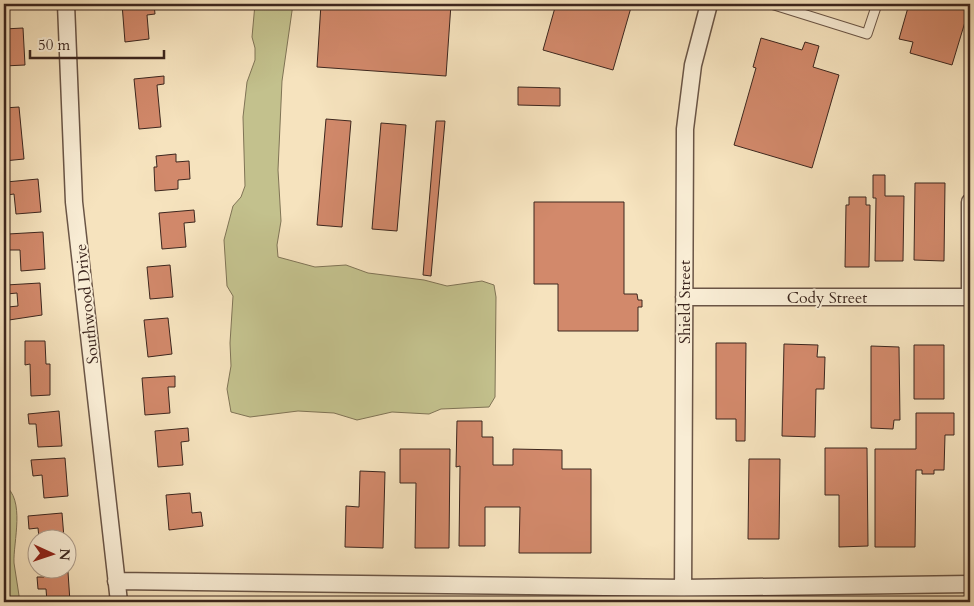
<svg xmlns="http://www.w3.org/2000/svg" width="974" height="606" viewBox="0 0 974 606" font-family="Cardo,serif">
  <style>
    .green { fill: #c3c18d; stroke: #807456 }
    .building { fill: #d2896b; stroke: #3c261e }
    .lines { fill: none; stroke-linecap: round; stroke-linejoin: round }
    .lane-casing { stroke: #6a5546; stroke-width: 11 }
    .street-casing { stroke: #6a5546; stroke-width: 19 }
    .lane { stroke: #f9edd5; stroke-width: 9 }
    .street { stroke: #f9edd5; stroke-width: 16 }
    .labels { text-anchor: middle; stroke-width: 4; stroke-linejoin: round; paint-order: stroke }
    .street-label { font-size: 16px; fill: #3c261e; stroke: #f9edd5 }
  </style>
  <rect width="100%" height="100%" fill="#f6e3be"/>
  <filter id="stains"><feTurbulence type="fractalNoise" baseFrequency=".004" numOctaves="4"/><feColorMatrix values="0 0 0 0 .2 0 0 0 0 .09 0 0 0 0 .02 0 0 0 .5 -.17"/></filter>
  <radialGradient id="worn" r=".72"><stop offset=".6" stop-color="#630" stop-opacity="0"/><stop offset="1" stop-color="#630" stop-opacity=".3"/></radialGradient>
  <path class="green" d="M255,4H293L282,81L278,170L281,221L277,245L278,257L315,267L346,265L368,273L424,280L447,286L482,281L494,285L496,297L495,397L489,407L441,409L429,414L392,412L357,420L334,413L298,411L250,417L231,412L227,389L231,366L230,343L233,296L227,286L224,240L233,206L241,197L245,186L243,117L247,82L255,60V48L252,37Z
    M4,485C26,499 13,542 14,563C16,576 18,589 20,602H4Z"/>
  <path class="building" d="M122,4H154L155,14L147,15L149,39L125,42Z
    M321,4H451L446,76L317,67Z
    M556,4H632L613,70L543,50Z
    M909,4H970L969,23L965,22L952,65L910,53L913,42L899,39Z
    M23,28L25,65L4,66V29Z
    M761,38L802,50L805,42L819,46L813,67L839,75L812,168L734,145L756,68L753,67Z
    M164,76V84L157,85L161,127L139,129L134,79Z
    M518,87L560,88V106L518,105Z
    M19,107L24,159L4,161V108Z
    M326,119L351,121L342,227L317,225Z
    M436,121H445L431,276L423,275Z
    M381,123L406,125L397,231L372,229Z
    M176,154V162L189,161L190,179L178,180V189L155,191L154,167H157L156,156Z
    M873,175H885V196H904L903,261H875L876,198H873Z
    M38,179L41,212L16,214L14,194L7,195L6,182Z
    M915,183H945L944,261L914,260Z
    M849,197H866V205H870L869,267H845L846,205H849Z
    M534,202H624V294H637L638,300H642V307H638V331H558V284H534Z
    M194,210L195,222L184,223L186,247L162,249L159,213Z
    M43,232L45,269L21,271L20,250H9L8,234Z
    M170,265L173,297L150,299L147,267Z
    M40,283L42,315L9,320L8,307L18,306L17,293L7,294L6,285Z
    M168,318L172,354L148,357L144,320Z
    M25,341H45L46,364H50V395L31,396L30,364L25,365Z
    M716,343H746L745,441H736V419H716Z
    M784,344L818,345L817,357H825L824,389H816L815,437L782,436Z
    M914,345H944V399H914Z
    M871,346L899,347L900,420H894L893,429L871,428Z
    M175,376V387H168L170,413L145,415L142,378Z
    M59,411L62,446L38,447L36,424H29L28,414Z
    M916,413H954V435H945L944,470H934V474H922V470H916L915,547H875V449H916Z
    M457,421H482V437H493V465H513V449L562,450V469H591V553H519L520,507H485V546H459L460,466L456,467Z
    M188,428L189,441L181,442L183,465L158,467L155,431Z
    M825,448H867L868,546L839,547V495H825Z
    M400,449H450L449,548H415L416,483H400Z
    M65,458L68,496L44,498L42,475L33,476L31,460Z
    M749,459H780L779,539H748Z
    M360,471L385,472L383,548L345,547L346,506L359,507Z
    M190,493L192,513L201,512L203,526L169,530L166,495Z
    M62,513L64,538H39L38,528L29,529L28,516Z
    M68,572L70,602H47L46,589H38L37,577H44L45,574Z"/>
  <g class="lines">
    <defs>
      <path id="lane" d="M771,4L867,34L877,4"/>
      <path id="street" d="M66,4L74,202L119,602
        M684,297H970
        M970,297V202
        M116,581L683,588L970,584
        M683,602L685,129L693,65L709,4"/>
    </defs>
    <use href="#lane" class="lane-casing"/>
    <use href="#street" class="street-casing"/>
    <use href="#lane" class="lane"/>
    <use href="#street" class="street"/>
  </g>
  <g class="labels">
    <g class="street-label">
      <text x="827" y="303">Cody Street</text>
      <text transform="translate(684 302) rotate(-90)" y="6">Shield Street</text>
      <text transform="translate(86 304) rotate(-96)" y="6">Southwood Drive</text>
    </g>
  </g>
  <rect width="974" height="606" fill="none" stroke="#f6e3be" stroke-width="20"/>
  <rect x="5" y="5" width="964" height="596" fill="none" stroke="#3c261e" stroke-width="2.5"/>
  <rect x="10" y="10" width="954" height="586" fill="none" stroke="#3c261e"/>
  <g transform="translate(52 554) rotate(93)"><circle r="24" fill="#f9edd5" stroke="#ad9d8c"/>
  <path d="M0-4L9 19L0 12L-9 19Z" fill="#8f2418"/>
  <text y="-8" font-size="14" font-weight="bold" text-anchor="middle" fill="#3c261e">N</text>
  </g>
  <path d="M30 50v8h134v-8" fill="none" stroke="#3c261e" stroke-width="2.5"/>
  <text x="38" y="50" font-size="15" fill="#3c261e" stroke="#f9edd5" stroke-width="4" paint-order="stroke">50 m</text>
  <rect width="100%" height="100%" filter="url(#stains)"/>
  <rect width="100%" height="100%" fill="url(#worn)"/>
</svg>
